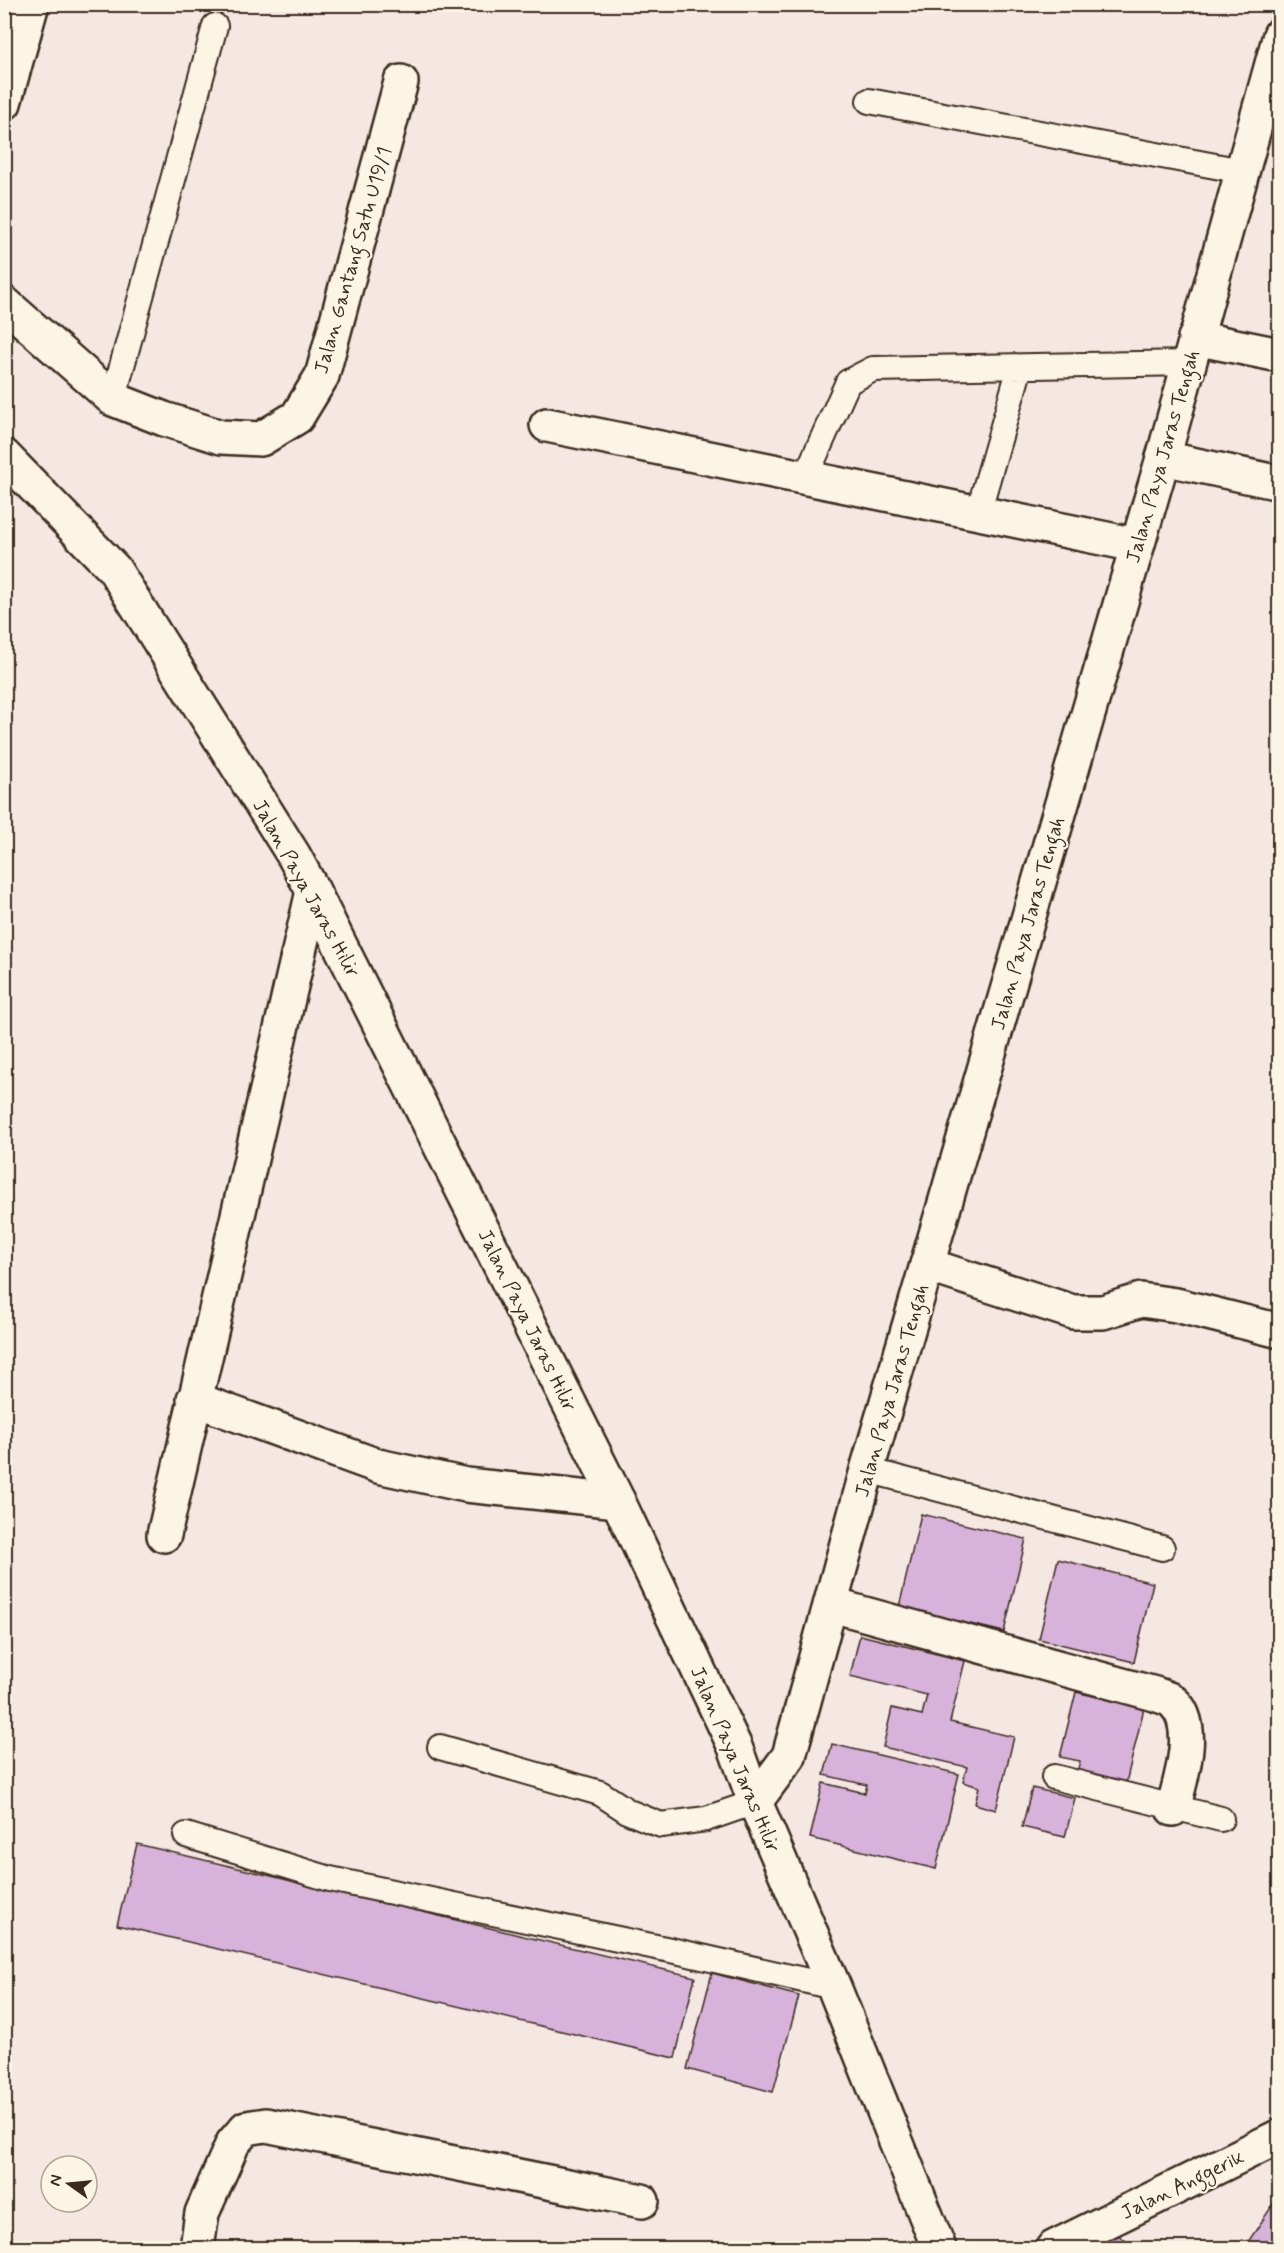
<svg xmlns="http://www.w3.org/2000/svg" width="1284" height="2253" viewBox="0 0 1284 2253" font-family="Mynerve,sans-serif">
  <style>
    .building { fill: #d7b2db; stroke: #3b2a1e; stroke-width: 1.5 }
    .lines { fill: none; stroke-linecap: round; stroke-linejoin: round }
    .service-casing { stroke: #3b2a1e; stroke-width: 28 }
    .minor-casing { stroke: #3b2a1e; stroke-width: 38 }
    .tertiary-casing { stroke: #3b2a1e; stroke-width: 38 }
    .service { stroke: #fcf5e5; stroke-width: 24 }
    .minor { stroke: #fcf5e5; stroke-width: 33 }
    .tertiary { stroke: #fcf5e5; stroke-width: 33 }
    .labels { text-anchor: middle; stroke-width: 4.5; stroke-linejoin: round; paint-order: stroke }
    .street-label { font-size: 20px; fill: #3b2a1e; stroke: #fcf5e5 }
  </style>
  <rect width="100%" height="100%" fill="#f5e8e3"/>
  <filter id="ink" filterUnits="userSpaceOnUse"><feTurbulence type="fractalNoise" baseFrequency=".0167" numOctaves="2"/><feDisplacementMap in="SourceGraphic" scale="12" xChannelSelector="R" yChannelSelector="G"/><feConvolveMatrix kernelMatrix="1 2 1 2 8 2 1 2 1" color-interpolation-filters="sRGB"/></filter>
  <g filter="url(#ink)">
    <path class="building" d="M921,1514L1026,1539L1004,1632L899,1607Z
      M1058,1559L1153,1583L1134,1662L1039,1639Z
      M860,1635L965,1661L950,1722L1014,1737L996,1810L975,1804L979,1787L963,1782L967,1767L883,1747L892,1708L922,1715L927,1695L850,1676Z
      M1076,1692L1144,1708L1125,1787L1076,1776L1080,1761L1060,1757Z
      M832,1744L959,1774L936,1869L810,1838L823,1783L865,1793L867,1785L824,1775Z
      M1032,1788L1075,1798L1065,1837L1022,1827Z
      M137,1844L695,1977L675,2058L117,1925Z
      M712,1973L799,1996L773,2092L687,2069Z
      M1280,2194V2248H1244Z
      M1107,2225L1134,2248H1087Z"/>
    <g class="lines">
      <defs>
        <path id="service" d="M869,101L1242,171
          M113,399L215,26
          M805,478L848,382L873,369L1189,363
          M978,513L1020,367
          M867,1470L1162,1548
          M440,1747L600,1793L629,1812L661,1825L706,1819L755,1802
          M1054,1777L1221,1819
          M186,1835L330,1879L680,1952L834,1987"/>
        <path id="minor" d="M4,103L32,4
          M4,303L113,399L164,419L221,437L261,439L297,417L322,376L401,82
          M1195,338L1280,355
          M547,425L1136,545
          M1163,458L1280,483
          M927,1265L1073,1312H1103L1141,1300L1176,1305L1280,1331
          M194,1399L378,1466L466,1485L618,1501
          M164,1535L313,891
          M832,1605L1155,1694C1160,1696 1168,1698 1172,1701C1200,1724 1180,1781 1173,1809
          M197,2248L202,2213L233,2143L246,2128L266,2125L642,2201
          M1053,2248L1280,2136"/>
        <path id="tertiary" d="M4,456L114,569L294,856L313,891L618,1501L735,1747L755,1802L834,1987L939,2248
          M755,1802L789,1756L867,1470L1163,458L1280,35"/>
      </defs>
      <use href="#service" class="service-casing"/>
      <use href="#minor" class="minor-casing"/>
      <use href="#tertiary" class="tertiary-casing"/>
      <use href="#service" class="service"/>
      <use href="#minor" class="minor"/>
      <use href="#tertiary" class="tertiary"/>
    </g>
  </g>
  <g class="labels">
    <g class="street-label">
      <text transform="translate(352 260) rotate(-74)" y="7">Jalan Gantang Satu U19/1</text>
      <text transform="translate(1162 456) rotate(-74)" y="7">Jalan Paya Jaras Tengah</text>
      <text transform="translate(307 888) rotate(61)" y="7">Jalan Paya Jaras Hilir</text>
      <text transform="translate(1027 923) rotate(-74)" y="7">Jalan Paya Jaras Tengah</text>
      <text transform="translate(528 1320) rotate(64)" y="7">Jalan Paya Jaras Hilir</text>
      <text transform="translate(891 1390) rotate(-74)" y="7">Jalan Paya Jaras Tengah</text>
      <text transform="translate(736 1759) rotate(67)" y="7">Jalan Paya Jaras Hilir</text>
      <text transform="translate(1182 2184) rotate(-26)" y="7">Jalan Anggerik</text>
    </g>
  </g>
  <rect width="1284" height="2253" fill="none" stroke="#fcf5e5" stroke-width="24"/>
  <rect x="12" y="12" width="1260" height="2229" fill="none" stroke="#3b2a1e" stroke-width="2" filter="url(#ink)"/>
  <g transform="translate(69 2184) rotate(285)"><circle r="28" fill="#fcf5e5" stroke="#afa495" stroke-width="1.5"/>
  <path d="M0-4.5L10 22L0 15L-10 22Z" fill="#3b2a1e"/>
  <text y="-9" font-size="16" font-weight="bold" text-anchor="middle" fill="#3b2a1e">N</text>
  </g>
</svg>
